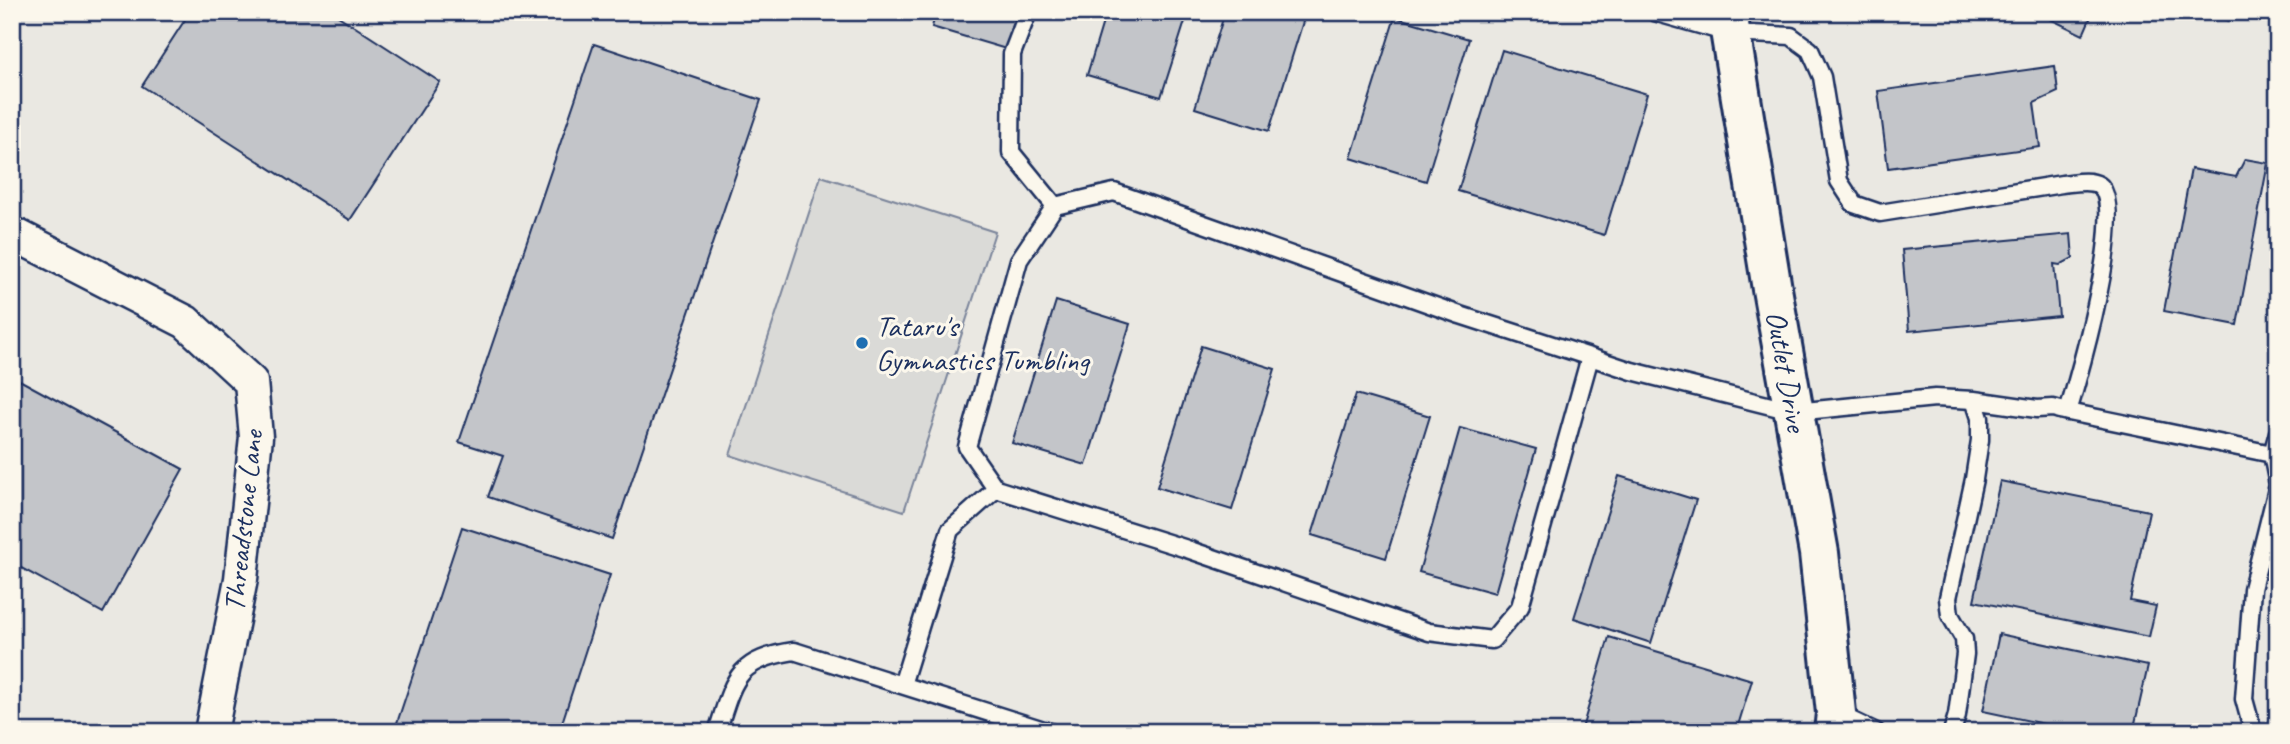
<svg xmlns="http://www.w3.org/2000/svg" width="2290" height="744" viewBox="0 0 2290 744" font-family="Caveat,sans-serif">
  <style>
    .built { fill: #eae8e2 }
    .green { fill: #dadad7; stroke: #7a849a; stroke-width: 2 }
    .building { fill: #c3c5c9; stroke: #1b2f5e; stroke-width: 2 }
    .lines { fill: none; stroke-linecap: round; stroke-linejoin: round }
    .lane-casing { stroke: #1b2f5e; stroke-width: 21 }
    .street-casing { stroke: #1b2f5e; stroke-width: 37 }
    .secondary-casing { stroke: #1b2f5e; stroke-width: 44 }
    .lane { stroke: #fbf7ec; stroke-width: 16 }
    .street { stroke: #fbf7ec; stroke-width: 32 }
    .secondary { stroke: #fbf7ec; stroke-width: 38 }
    .poi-dot { fill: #1f6fb2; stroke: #fbf7ec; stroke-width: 2.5 }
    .labels { text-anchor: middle; stroke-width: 6; stroke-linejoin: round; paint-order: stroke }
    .poi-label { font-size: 30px; fill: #1b2f5e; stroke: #fbf7ec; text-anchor: start }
    .street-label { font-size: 30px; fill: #1b2f5e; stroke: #fbf7ec }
  </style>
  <rect width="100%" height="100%" fill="#fbf7ec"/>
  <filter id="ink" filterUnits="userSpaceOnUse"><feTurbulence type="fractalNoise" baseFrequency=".0143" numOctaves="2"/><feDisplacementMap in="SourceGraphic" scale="14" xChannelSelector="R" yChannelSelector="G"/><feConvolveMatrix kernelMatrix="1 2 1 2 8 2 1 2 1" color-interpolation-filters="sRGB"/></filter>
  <g filter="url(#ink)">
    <path class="built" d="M12,12H2278V732H12Z"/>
    <path class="green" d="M821,176L995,232L904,511L730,455Z"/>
    <path class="building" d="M190,12H332L440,82L350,220L142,86Z
      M936,12H1017L1006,49L932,27Z
      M1106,12H1188L1161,97L1087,75Z
      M1225,12H1306L1269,131L1195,108Z
      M2036,12H2093L2083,35Z
      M2209,12H2232L2228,21Z
      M1395,17L1469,39L1426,181L1351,158Z
      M594,44L761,100L612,539L488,497L503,456L459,442Z
      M1502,50L1647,94L1604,235L1458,191Z
      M2055,66L2058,92L2034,103L2040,147L1888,168L1878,91Z
      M2245,159L2268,163L2237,325L2164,311L2191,169L2236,177Z
      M2071,234L2073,258L2060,265L2054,264L2059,316L1909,331L1902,250Z
      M1056,301L1130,324L1086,465L1012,443Z
      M1201,346L1275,369L1232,510L1157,487Z
      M12,376L183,469L103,613L12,563Z
      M1356,394L1430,416L1386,558L1312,535Z
      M1460,428L1536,449L1495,593L1419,572Z
      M1619,476L1696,500L1651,643L1574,618Z
      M2000,481L2149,511L2130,601L2156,606L2149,637L1974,601Z
      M462,527L610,575L559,732H394Z
      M1999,634L2148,666L2133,732H2082L1983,711Z
      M1609,637L1752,680L1736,732H1658L1628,723L1625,732H1581Z"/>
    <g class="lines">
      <defs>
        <path id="lane" d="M1028,12L1012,54L1011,152L1055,206
          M1590,357L1520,607L1492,640L1429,632L1187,549L996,489L967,447L1019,260L1055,206L1114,192L1460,315L1590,357L1632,371L1795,412L1935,398L1974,400L2037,409L2053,408L2068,412C2078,378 2129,205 2099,185C2089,179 2073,183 2062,184L1880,213L1854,204L1839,181L1822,77L1810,50L1791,36L1728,33L1654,12
          M2059,410L2272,454
          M902,685L950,530L996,489
          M1836,713L1876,732
          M717,732C734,680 735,660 794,651L1050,732
          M1952,732L1957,715L1965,654L1964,639L1950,615L1948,598L1974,479L1980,440V418L1974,400
          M2253,732L2244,699L2252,589L2278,485L2272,454L2278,433"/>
        <path id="street" d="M12,233L186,322L251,382L256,437L241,579L211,732"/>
        <g id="secondary">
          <path id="s1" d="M1727,12L1772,289L1819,553L1836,713L1834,732"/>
        </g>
      </defs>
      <use href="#lane" class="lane-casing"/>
      <use href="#street" class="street-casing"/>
      <use href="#secondary" class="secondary-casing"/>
      <use href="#lane" class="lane"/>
      <use href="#street" class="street"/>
      <use href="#secondary" class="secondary"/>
    </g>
  </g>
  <circle class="poi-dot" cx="862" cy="343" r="7"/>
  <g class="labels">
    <g class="poi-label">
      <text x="876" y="336">Tataru's<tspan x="876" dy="34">Gymnastics Tumbling</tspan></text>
    </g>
    <g class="street-label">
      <text dy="10" stroke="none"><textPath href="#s1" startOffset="364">Outlet Drive</textPath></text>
      <text transform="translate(243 521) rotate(-84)" y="10">Threadstone Lane</text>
    </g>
  </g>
  <rect width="2290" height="744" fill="none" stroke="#fbf7ec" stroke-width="42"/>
  <rect x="21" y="21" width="2248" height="702" fill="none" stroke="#1b2f5e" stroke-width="2.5" filter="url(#ink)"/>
</svg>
